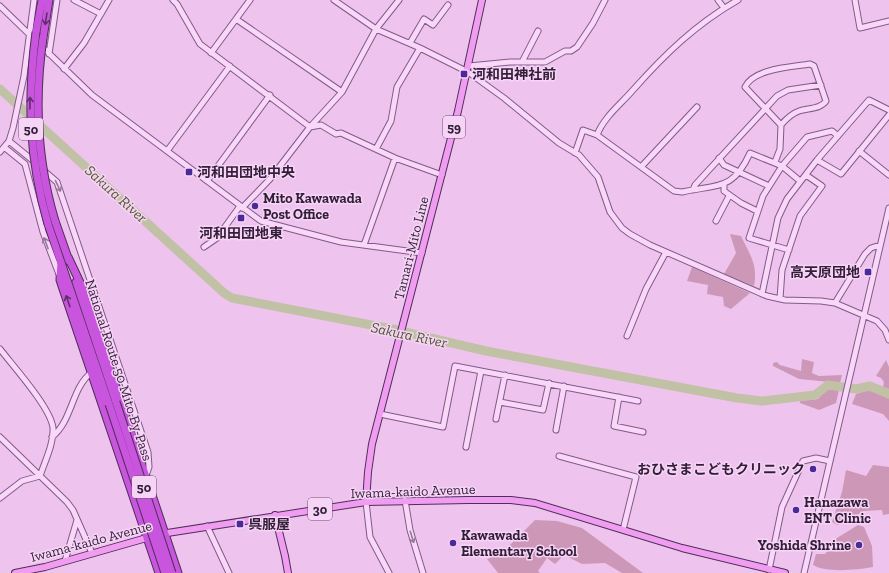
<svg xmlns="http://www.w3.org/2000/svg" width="889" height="573" viewBox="0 0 889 573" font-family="'Zilla Slab','Noto Sans JP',serif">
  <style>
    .green { fill: #cd98b7 }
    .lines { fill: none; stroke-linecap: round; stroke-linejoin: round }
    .river { stroke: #c1c1a6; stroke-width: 9 }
    .minor-casing { stroke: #815a89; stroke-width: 7 }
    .major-casing { stroke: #4d2f57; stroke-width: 8 }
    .highway-casing { stroke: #4d2f57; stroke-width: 9 }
    .minor { stroke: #f9d7f9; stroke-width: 5 }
    .major { stroke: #f09cf1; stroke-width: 6 }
    .highway { stroke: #c955de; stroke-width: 7 }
    .highway-bridge-casing { stroke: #4d2f57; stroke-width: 9; stroke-linecap: butt }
    .highway-bridge { stroke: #c955de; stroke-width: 7 }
    .oneway { stroke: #602e6b }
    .oneway2 { stroke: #967a99 }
    .poi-dot { fill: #492a98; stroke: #f6d4f6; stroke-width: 1.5 }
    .labels { text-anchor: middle; stroke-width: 3; stroke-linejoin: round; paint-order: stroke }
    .shield { fill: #f6d4f6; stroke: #6e5572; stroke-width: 1 }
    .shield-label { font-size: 13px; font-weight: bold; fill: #331e39 }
    .poi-label { font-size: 14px; font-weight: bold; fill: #331e39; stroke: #f6d4f6; text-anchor: start }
    .street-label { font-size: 14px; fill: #331e39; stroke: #f6d4f6 }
    .water-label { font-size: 15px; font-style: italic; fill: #4f592e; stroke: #f6d4f6 }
  </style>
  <rect width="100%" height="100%" fill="#eec4ee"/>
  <path class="green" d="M730,234L741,236C750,255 758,264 754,286L724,274L736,253Z
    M692,267L750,293L731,309L724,306L723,297L707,294L708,285L687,281Z
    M802,359L814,362L812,373L819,376L842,375L840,383L799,379L773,366V363L777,362L780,365L801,371Z
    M886,360L889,367V389L883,387L884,382L881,378L876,376Z
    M828,388L839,390L836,403L819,410L800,403V401L818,399Z
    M868,390L889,398V421L883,414L852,404L856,394Z
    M873,465L889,467V514L883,515L882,510L864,511L838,525L832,522L842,492L846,470L866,476Z
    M535,520L557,521L582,528L643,573H622L605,563L582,564L564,555L555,564L547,558L538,571L540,573H498L487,559L503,552Z
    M858,525L864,527L872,546L873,567C856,570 826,573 813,565L816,554H825L837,538Z"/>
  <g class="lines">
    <path class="river" d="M0,89L224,293L232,298L392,329L486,351L737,398L762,401L815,395L828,385L856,389L870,386L889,394"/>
    <defs>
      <path id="minor" d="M74,0L101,14
        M173,0L177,4L200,44L310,127L321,125L336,134L341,133L395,158L442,175
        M334,0L376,29L420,48L468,72L504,98L559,143L579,155L598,177L610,212L622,228L630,234L650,245L767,296L785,300L821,301L835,303L877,321L885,330L889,340
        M718,0L724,8
        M855,0L860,28L889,21
        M0,6L92,95L261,221L341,242L422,253
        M236,19L342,92
        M410,43L424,19L433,25L448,5
        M211,53L250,0
        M49,54L57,0
        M522,62L538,31
        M469,66L510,62H545L565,51H571L577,47L593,23L605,0
        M64,69L84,43L109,0
        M597,135L641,167L697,107
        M9,141L36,163
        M4,147L25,164L43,232L60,277
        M376,149L391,121L397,87L420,48
        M167,151L230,66
        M859,151L889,175
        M0,152L9,141L13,128L24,76L34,0
        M575,153L583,130L597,135C604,117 620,105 633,90C665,54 696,24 738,0
        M719,158L724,165L769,186
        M817,160L841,174L889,115
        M775,162L780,149L781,125L745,87C754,68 793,67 810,64L814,66L826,101C821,109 808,108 799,111C791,114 786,119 781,125
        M641,167L674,191L682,192C718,184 733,191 750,153L782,166L800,181
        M43,170L57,182L148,452L149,467L146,476
        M207,181L270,95
        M724,185V191L741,203L757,211
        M693,190L695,185L777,96L788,90L821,85
        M242,208L270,179L310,127L342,92L376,29L399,0
        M716,221L729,196
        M364,245L395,158
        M204,247L217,238L240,206
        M789,250L749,238L763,196L782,166L807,137L832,131L838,136
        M762,294L778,218L787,199L817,160L869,100L889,110
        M780,299L782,270L800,216L822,186L806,175
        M835,303L865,254L871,248L880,245
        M627,336L646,289L666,252
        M0,349C13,366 51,408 53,428C54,443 45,461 40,476
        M619,397L614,426L643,432
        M500,402L543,410L549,383
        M380,414L443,427L455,366L638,401
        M496,419L505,375
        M556,430L564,386
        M0,437L67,502L73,510L92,553
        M52,437C73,420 71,388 92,372
        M466,447L481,371
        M559,456L636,477L623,530
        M0,498L22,481L40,476
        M405,500L410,530L423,573
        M366,502L370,537L389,573
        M207,526L229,573
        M65,561L77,520
        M769,570L782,507L803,461L816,458L830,461
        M804,573L889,208"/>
      <path id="major" d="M366,502L368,472L372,444L458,111L482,0
        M275,515L285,556L288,573
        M161,534L366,502L468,500H511L535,503L682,548L785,573
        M15,573L45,567L150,537"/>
      <path id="highway" d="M36,32L42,0
        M43,38L49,0
        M55,221L69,261
        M48,224L109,404
        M68,257L84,291L178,573
        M61,262L60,280L159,573
        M76,282L116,402"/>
    </defs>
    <use href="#minor" class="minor-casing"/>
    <use href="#major" class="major-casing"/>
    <use href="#highway" class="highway-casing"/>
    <use href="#minor" class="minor"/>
    <use href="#major" class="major"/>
    <use href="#highway" class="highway"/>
    <defs>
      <path id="highway-bridge" d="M36,32C27,100 29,158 48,224
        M43,38C34,100 37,161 55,221
        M116,402L172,573
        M109,404L165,573"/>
    </defs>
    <use href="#highway-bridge" class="highway-bridge-casing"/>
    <use href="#highway-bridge" class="highway-bridge"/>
  </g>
  <defs><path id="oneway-shaft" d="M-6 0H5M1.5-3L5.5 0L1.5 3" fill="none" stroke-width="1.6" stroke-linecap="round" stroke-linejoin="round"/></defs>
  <g class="oneway">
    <use href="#oneway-shaft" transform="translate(46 19) rotate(99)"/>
    <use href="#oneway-shaft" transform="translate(30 103) rotate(-89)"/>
    <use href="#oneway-shaft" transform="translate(68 301) rotate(-109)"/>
  </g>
  <g class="oneway2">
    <use href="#oneway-shaft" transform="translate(58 186) rotate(65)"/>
    <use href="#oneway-shaft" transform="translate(46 243) rotate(-110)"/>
    <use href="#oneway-shaft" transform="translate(412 537) rotate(73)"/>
  </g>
  <g class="poi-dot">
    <rect x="460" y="70" width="8" height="8" rx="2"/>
    <rect x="185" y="168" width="8" height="8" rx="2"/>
    <circle cx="255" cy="206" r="4"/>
    <rect x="237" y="214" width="8" height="8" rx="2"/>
    <rect x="864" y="268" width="8" height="8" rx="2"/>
    <circle cx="813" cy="469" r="4"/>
    <circle cx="796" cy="510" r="4"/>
    <rect x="236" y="520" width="8" height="8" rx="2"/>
    <circle cx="453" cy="543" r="4"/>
    <circle cx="859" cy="545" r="4"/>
  </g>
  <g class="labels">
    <g class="shield">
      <rect x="443" y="116" width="22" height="22" rx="3"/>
      <rect x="19" y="118" width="24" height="22" rx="3"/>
      <rect x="132" y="476" width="24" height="22" rx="3"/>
      <rect x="308" y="498" width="24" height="22" rx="3"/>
    </g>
    <g class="shield-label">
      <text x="454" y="132">59</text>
      <text x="31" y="134">50</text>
      <text x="144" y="492">50</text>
      <text x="320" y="514">30</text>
    </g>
    <g class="poi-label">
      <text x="472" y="79">河和田神社前</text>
      <text x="197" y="177">河和田団地中央</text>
      <text x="263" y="203">Mito Kawawada<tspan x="263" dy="16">Post Office</tspan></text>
      <text x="241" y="238" text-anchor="middle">河和田団地東</text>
      <text x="860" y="277" text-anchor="end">高天原団地</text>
      <text x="805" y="474" text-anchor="end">おひさまこどもクリニック</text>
      <text x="804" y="507">Hanazawa<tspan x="804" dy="16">ENT Clinic</tspan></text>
      <text x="248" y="529">呉服屋</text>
      <text x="461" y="540">Kawawada<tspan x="461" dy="16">Elementary School</tspan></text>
      <text x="851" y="550" text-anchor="end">Yoshida Shrine</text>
    </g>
    <g class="street-label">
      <text transform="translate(411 248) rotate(-76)" y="5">Tamari-Mito Line</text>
      <text transform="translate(119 370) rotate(72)" y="5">National Route 50 Mito By-Pass</text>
      <text transform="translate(413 491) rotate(-2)" y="5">Iwama-kaido Avenue</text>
      <text transform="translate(91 541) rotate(-15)" y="5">Iwama-kaido Avenue</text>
    </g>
    <g class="water-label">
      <text transform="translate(116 194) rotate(42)" y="5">Sakura River</text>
      <text transform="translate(409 335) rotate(12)" y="5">Sakura River</text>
    </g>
  </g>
</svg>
